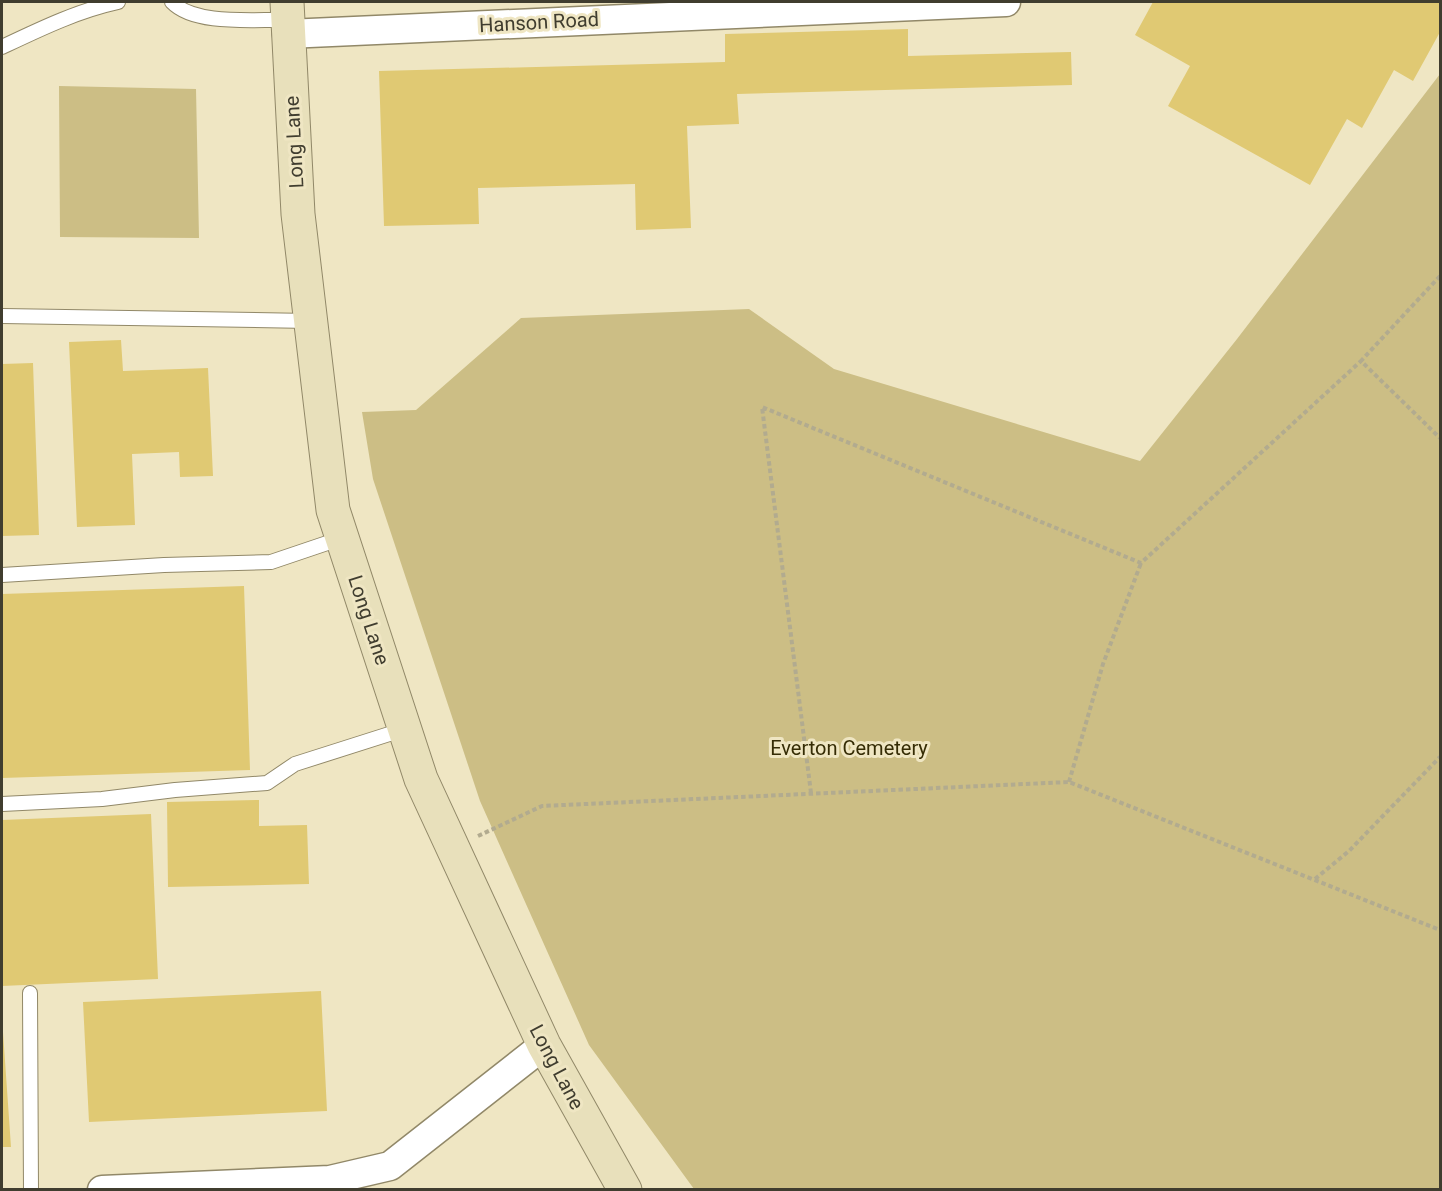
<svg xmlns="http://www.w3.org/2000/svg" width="1442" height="1191" viewBox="0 0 1442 1191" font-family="Roboto,sans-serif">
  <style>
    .green { fill: #ccbe85 }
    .building { fill: #e0c973 }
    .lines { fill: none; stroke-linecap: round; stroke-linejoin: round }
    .service-casing { stroke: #918868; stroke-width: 16 }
    .minor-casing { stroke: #918868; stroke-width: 31 }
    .secondary-casing { stroke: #918868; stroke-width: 35 }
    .path { stroke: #b2ab8f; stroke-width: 4; stroke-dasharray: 4.5 3; stroke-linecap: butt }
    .service { stroke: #fff; stroke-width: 14 }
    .minor { stroke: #fff; stroke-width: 28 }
    .secondary { stroke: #e8e0bb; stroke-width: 33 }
    .labels { text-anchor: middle; stroke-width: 6; stroke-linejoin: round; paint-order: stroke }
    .street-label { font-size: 20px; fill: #403d2f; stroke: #efe6c3 }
    .park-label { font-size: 20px; fill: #352c05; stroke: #efe6c3 }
  </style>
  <rect width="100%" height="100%" fill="#efe6c3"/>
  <path class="green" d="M1440,74V1189H694L589,1045L480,801L373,479L362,412L416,410L521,318L749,309L834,369L1140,461L1237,339Z
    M59,86L196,89L199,238L60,237Z"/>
  <path class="building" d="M1153,2H1440V32L1413,81L1394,70L1362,128L1347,119L1310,185L1168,106L1190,66L1135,35Z
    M908,29V56L1071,52L1072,85L737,94L739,124L687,126L691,228L636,230L635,184L478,188L479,224L384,226L379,71L725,62V34Z
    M121,340L123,371L208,368L213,476L180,477L179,452L132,454L135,525L77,527L69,342Z
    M33,363L39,535L2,536V364Z
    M244,586L250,770L2,778V594Z
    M259,800V826L307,825L309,884L168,887L167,802Z
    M151,814L158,979L2,986V820Z
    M321,991L327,1111L89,1122L83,1002Z
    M2,1032H3L11,1147H2Z"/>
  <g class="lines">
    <defs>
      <path id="service" d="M172,2C195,26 255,19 287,20
        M2,47C40,29 77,11 118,2
        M2,316L310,321
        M2,575L164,565L271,562L342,538
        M2,804L102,799L175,790L267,783L295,764L405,729
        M30,993L31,1190"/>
      <path id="minor" d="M287,34L1006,2
        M102,1190L330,1180L390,1166L544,1045"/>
      <path id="secondary" d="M287,2L298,214L333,510L421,779L544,1045L625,1190"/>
    </defs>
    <use href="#service" class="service-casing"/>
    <use href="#minor" class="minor-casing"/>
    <use href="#secondary" class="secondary-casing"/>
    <path class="path" d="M1440,276L1361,361L1440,438
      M1069,782L1103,664L1141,563
      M811,793L762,407L1141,563L1361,361
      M478,836L542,806L1069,782L1440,930
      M1315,879L1349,851L1440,757"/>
    <use href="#service" class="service"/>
    <use href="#minor" class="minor"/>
    <use href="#secondary" class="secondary"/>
  </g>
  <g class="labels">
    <g class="street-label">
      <text transform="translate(539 22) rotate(-3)" y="7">Hanson Road</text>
      <text transform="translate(294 142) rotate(-93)" y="7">Long Lane</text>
      <text transform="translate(369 620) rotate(72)" y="7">Long Lane</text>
      <text transform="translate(557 1067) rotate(62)" y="7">Long Lane</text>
    </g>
    <g class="park-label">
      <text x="849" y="755">Everton Cemetery</text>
    </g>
  </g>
  <rect width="1442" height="1191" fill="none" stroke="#403d2f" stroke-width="6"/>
</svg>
